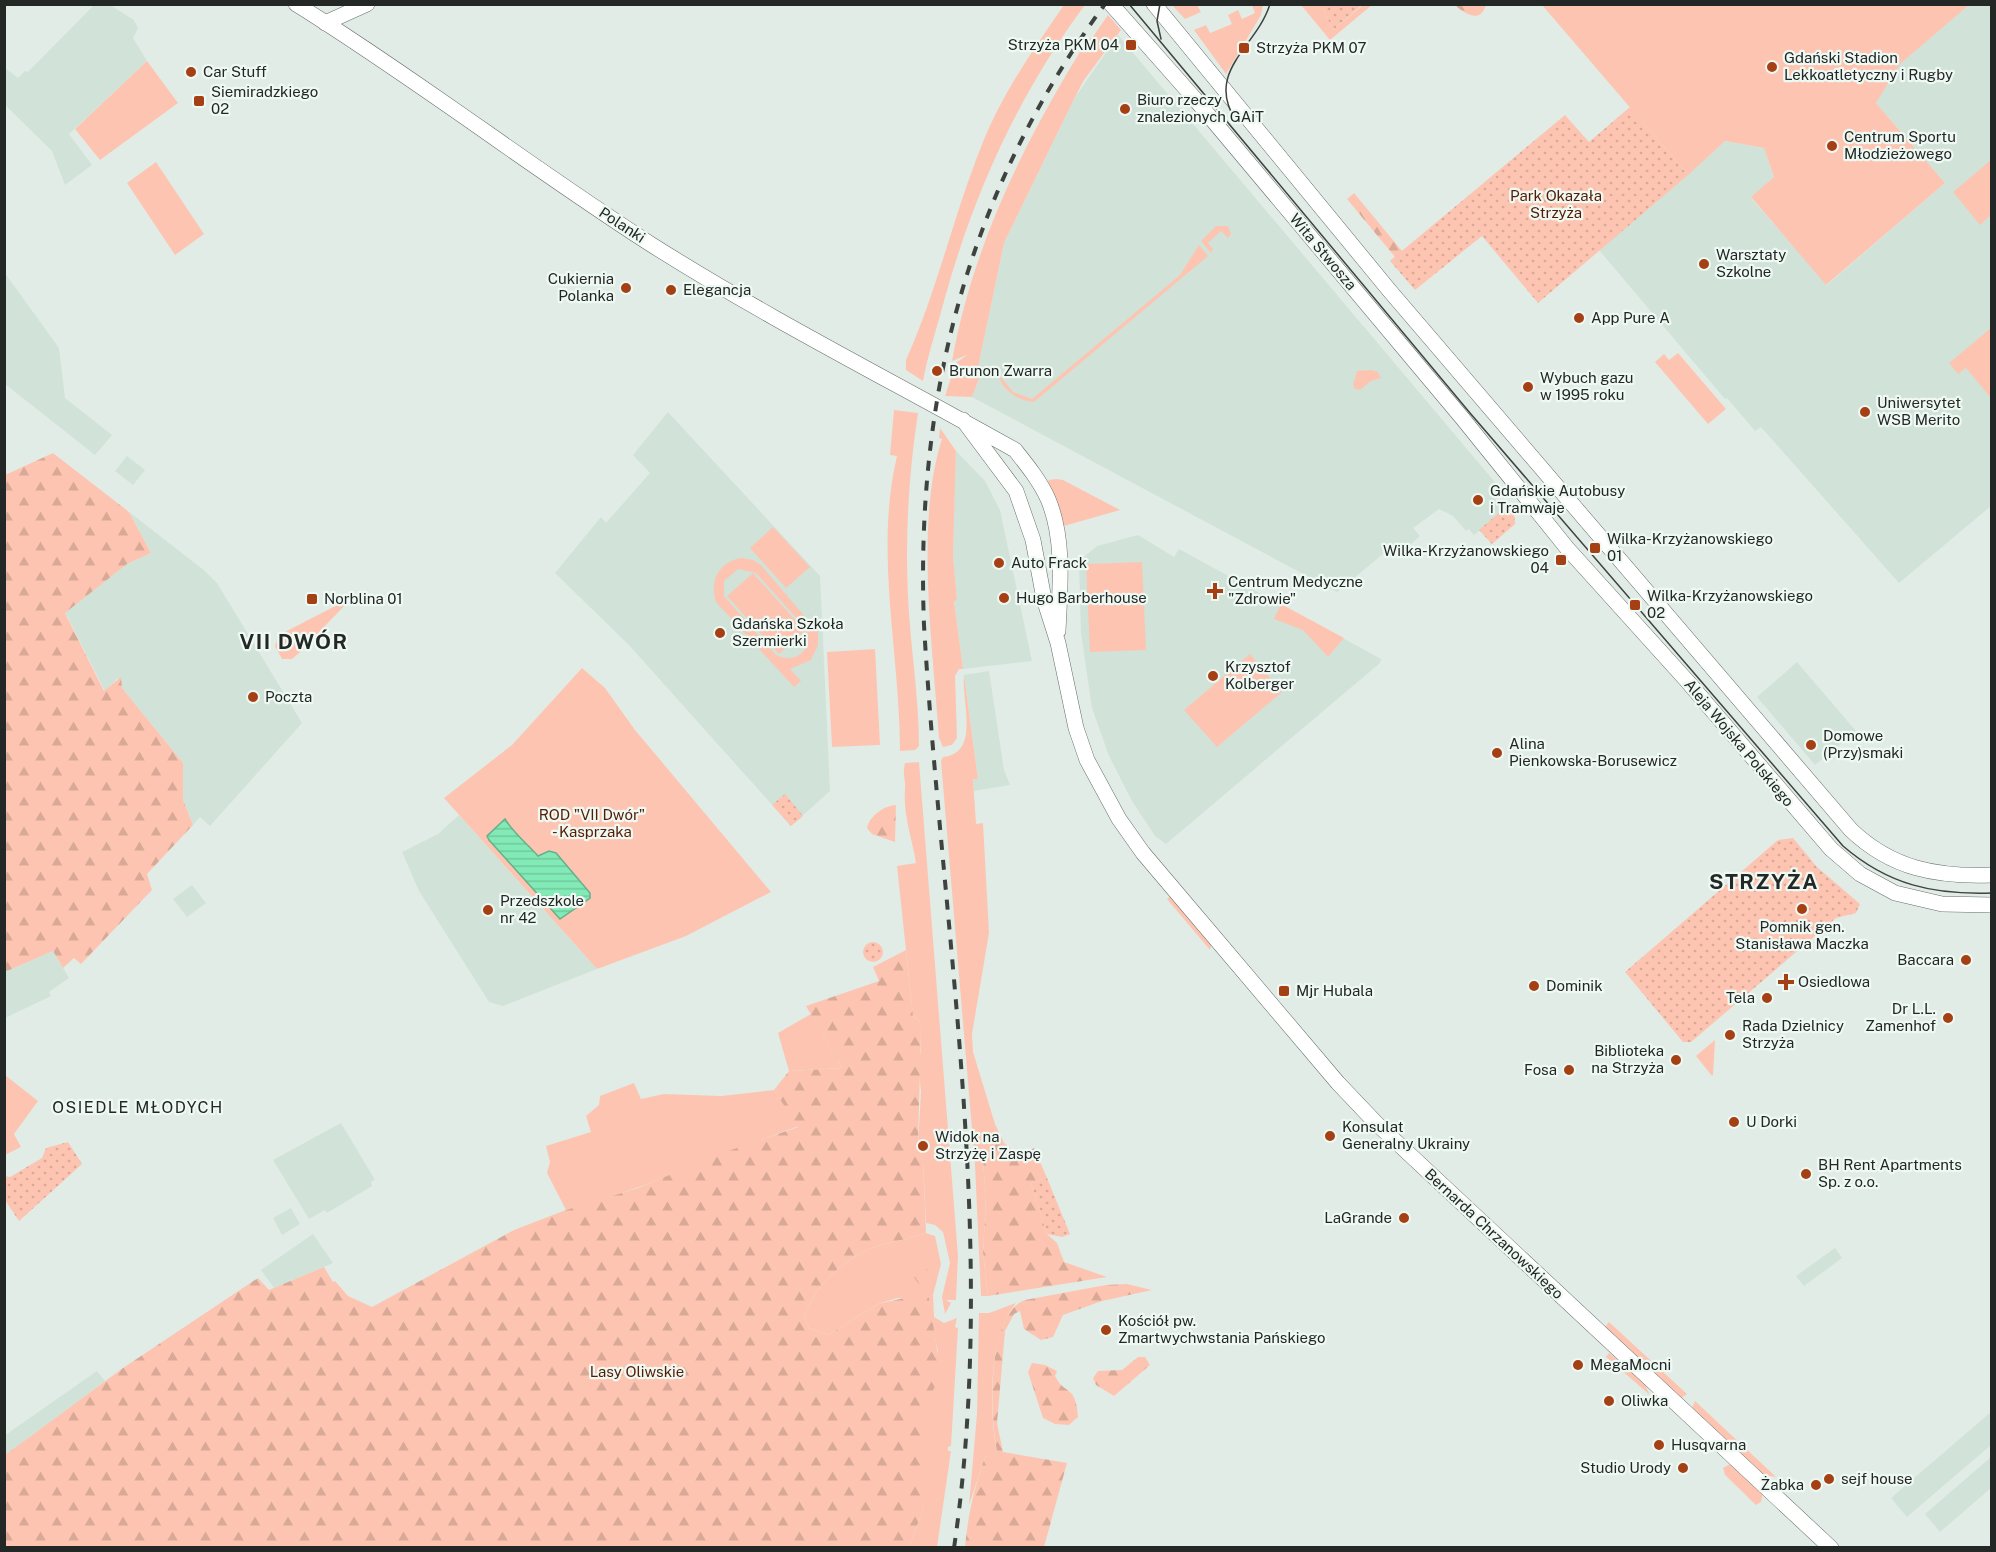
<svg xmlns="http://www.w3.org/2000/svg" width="1996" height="1552" viewBox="0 0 1996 1552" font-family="'Public Sans',sans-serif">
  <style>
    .built { fill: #d1e2d8 }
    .green { fill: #fdc5b1; fill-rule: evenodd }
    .forest { fill: url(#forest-firs) }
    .park { fill: url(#park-dots) }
    .water { fill: url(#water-rules); stroke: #66b08a; stroke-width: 1.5 }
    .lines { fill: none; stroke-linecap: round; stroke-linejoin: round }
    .minor-casing { stroke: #666f6a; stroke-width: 16 }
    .minor { stroke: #fff; stroke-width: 15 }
    .tram { stroke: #3e4340; stroke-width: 1.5 }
    .rail { stroke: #3e4340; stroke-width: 4; stroke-dasharray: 10 10; stroke-linecap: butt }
    .poi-dot { fill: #a53f14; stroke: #eff9f3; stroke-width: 2 }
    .labels { text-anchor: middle; stroke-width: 4.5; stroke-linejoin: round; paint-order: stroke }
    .poi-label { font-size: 15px; fill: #232725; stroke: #eff9f3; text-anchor: start }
    .park-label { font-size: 15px; fill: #551c04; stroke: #eff9f3 }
    .street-label { font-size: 15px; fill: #232725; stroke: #eff9f3 }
    .neighbourhood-label { font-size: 16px; letter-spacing: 1.5px; fill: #232725; stroke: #eff9f3 }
    .district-label { font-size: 21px; font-weight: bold; letter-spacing: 1.5px; fill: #232725; stroke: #eff9f3 }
  </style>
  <defs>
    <pattern id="forest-firs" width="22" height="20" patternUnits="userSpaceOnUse" patternTransform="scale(1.5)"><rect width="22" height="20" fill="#fdc5b1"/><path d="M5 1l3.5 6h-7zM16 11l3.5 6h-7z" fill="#d9a998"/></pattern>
    <pattern id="park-dots" width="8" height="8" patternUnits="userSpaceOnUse" patternTransform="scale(1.5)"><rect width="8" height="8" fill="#fdc5b1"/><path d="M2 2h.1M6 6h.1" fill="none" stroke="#d9a998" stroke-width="1.8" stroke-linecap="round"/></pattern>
    <pattern id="water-rules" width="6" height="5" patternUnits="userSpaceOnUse" patternTransform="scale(1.5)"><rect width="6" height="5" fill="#82eab6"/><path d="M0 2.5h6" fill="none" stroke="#70c99c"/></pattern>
  </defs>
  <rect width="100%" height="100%" fill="#e2ece6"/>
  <path class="built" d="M94,5H110L134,20L138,28L133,38L147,61L69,134L92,165L65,185L52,151L5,105V68L18,78L25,71L28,72Z
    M1969,5H1991V506L1899,583L1761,427L1755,431L1727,398L1725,399L1599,250L1725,141L1764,148L1774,177L1751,198L1827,285L1945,183L1876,103L1899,64Z
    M1118,35L1499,487L1492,494L1503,509L1474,535L1469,529L1466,531L1453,516L1439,509L1413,528L1420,536L1402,552L1395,544L1337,592L972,397L979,379V363L1004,243L1074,99Z
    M4,272L59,348L65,398L112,435L95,455L5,384Z
    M668,412L820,576L830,791L791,826L628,644L555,573L601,517L606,523L650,473L633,455Z
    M956,451L985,481L1000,510L1032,661L963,669L954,600H957L953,556Z
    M127,456L145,470L133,485L115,471Z
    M129,512L205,571L217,583L302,723L210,826L200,817L193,825L183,800V763L122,688L118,678L105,691L65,612L127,564L151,553Z
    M1138,535L1174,557L1179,549L1381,659L1380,663L1166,844L1155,836L1132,801L1109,756L1092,708L1081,633L1079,561L1097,546Z
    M1797,662L1856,731L1815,765L1757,697Z
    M989,671L1004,770L1010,785L974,791L973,779L978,778L964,675Z
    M459,815L597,969L503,1006L489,1002L419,891L402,852L438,834Z
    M192,885L206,903L187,917L173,899Z
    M53,951L69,978L49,992L51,996L5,1018V972Z
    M341,1123L375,1180L371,1182L372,1186L327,1213L325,1210L309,1219L273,1160Z
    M291,1208L300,1224L282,1235L273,1218Z
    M313,1234L333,1263L274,1288L261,1270Z
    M1835,1248L1842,1258L1804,1286L1796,1276Z
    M97,1371L105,1381L5,1455L4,1436Z
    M1991,1412V1445L1907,1517L1891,1498Z
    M1991,1457V1488L1940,1532L1925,1514Z"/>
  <path class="green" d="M1064,5H1085C1018,95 974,193 944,301C937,328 928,354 923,381L906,370V360C937,291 953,217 981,147C1001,95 1033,50 1064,5Z
    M1172,5H1197L1201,12L1185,19Z
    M1252,5H1263L1261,15L1226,74L1194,30L1206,25L1210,33L1232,24L1228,15L1238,10L1242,19L1255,13Z
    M1301,5H1321L1333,30L1363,5H1372L1330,40Z
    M1542,5H1969L1900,64L1876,103L1945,183L1826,285L1751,197L1774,177L1764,148L1725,141L1688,175Z
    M1108,15L1121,30L1084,80L1074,99L1004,243L979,363V379L972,397L945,396L956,363L967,355L952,361C973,244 1026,138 1088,39L1092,38Z
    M147,61L178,103L100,160L75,129Z
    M1991,160V215L1980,225L1953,192Z
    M156,162L204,234L175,255L127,183Z
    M1216,226H1228L1231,234L1228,238L1221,231L1208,243L1213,249L1211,253L1201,241Z
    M1199,245L1208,256L1034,402C1017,401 1001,389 997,372L1013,392L1032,399L1180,275Z
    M1991,328V398L1966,368L1958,374L1949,363Z
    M1678,353L1726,409L1708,424L1655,362L1664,354L1669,360Z
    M1371,370L1378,372L1381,378L1371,381L1360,390L1355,389L1353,385L1357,371Z
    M894,410L918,413C909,472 905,533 908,595C910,645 919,696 919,746L915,750L900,751C900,653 874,553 897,456L890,455Z
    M940,428L956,451L953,556L957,600L954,601L963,669H959L955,676L957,738L952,745L943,747L939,738C933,649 915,521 942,439L939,438Z
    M1057,479L1063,480L1120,510L1064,526L1048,480Z
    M773,527L810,567L786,588L750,548Z
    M742,558L753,560L761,565L818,632V645L811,660L790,669L801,681L794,687L716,602C709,581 719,561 742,558ZM738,569L756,573L806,629L808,643C802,658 790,661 776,655L724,596V581Z
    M1142,562L1146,650L1090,652L1086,564Z
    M753,573L805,631L779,654L727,596Z
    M347,600L348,602L299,653L292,659H282L275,646L279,635Z
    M1281,604L1344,638L1328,657L1303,630L1274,619Z
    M875,649L880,745L832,747L827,652Z
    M1250,654L1282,692L1217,747L1184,710Z
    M582,668L605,688L635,730L771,892L686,936L597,969L444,798L512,745Z
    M964,675L978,779H973L976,824L983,823L989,933L972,1034L973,1052L995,1124L981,1137L986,1198L983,1252L988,1296H981L975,1165L941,761L943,757C981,753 961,701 964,675Z
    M919,762L958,1256L956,1300H946L951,1303L945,1314L942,1297L950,1263L943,1232L935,1225L926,1223L923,1161L918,1145L921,1092L918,1064L921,1051L920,1022L913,1016L897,866L916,863C912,838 903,815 905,790C906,778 902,777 905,763Z
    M1170,896L1211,945L1210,950L1167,899Z
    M811,1014L842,1068L789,1071L778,1033Z
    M1715,1040L1713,1075L1712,1076L1696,1056Z
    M5,1075L38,1101L14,1134L21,1147L5,1155Z
    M634,1083L641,1099L664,1094L721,1096L774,1090L799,1126C721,1153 646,1189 566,1210L547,1173L550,1162L546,1146L591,1132L586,1116L599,1105L600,1096Z
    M926,1233L935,1236L941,1264L933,1295L934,1317L944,1323L957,1318L955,1327L958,1328L951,1446L948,1447V1451H951L937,1547H909L924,1507L925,1406L938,1351L930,1317L929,1298H897L878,1304L828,1335L809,1328L804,1316C815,1286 842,1261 872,1248C889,1241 909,1240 926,1233Z
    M1016,1303C988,1336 989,1411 997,1452L985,1457L969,1505L977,1414L979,1313H989Z
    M1609,1322L1687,1394L1681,1398L1605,1327Z
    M1609,1353L1644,1383L1650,1395L1606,1357Z
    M1695,1401L1776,1477L1763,1475L1692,1408Z
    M1730,1464L1763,1493L1761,1502L1756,1505L1725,1475L1723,1468Z"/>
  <path class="forest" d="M1455,5H1486C1480,24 1465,14 1455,5Z
    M1354,193L1402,251L1457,206L1472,223L1390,261L1395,257L1347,199Z
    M53,453L129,512L151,553L127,564L65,613L104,691L121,677L122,688L183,763V800L193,825L147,874L152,890L81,964L74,958L63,968L53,951L5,972V475Z
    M896,805L895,842L872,834L867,828C870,816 883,806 896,805Z
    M906,950L913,1016L920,1022L921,1030L918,1145L923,1161L926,1233C909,1240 889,1241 872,1248C842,1261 815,1286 804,1316L809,1328L828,1335L878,1304L904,1298L910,1292L929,1298L941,1375L925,1406L927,1479L924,1507L909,1547H5V1455L123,1368L258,1278L269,1290L324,1267L333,1282L335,1281L348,1296L372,1307L514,1230L566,1210L638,1188L725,1152L798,1127L774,1090L789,1071L842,1068L806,1006L879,981L873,967Z
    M995,1124L1004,1143L1020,1156L1034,1148L1047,1178L1031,1183L1047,1234L1057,1243L1064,1262L1107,1277L988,1296L983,1252L986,1198L981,1136Z
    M927,1262L928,1289L918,1283L912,1274Z
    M1127,1284L1152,1290L1102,1301L1063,1315L1053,1337L1041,1340L1024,1329L1020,1311L1014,1314L1005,1331L997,1423L1003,1452L1067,1463L1044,1547H965C968,1515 974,1488 985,1457L997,1451C990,1418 986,1314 1025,1300L1106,1285Z
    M1138,1357H1145L1150,1365L1114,1396L1096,1385L1093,1378L1098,1371L1122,1370Z
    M1032,1363L1045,1365L1057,1371L1055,1376C1065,1396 1076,1384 1078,1417L1069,1425L1055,1424L1043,1418L1028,1372Z"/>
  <path class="park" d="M1321,5H1362L1333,30Z
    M1630,107L1688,175L1538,303L1482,236L1415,290L1390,261L1565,115L1589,142Z
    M1508,505L1514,512L1515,524L1492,544L1479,530Z
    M785,794L803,816L791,826L772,805Z
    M1793,838L1817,867L1860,904L1856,913L1836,918L1691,1042H1683L1625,972L1778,840Z
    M863 952a10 10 0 1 1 20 0a10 10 0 1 1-20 0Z
    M68,1142L82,1164L19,1221L5,1200V1176L10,1177L42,1158L46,1148Z
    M1047,1178L1070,1234L1062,1237L1047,1234L1031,1183Z"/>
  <path class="water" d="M505,819C512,831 526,843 538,856L549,851L556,853L590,893V898L560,919L489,840L487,836Z"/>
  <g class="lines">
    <defs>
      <path id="minor" d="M296,4C418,80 532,168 652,245C769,319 894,382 1015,450C1027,465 1040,481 1048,499C1065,539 1060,589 1058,631
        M1111,4L1195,99L1463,419L1567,548L1688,682L1831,849L1860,874L1895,893L1942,904L1992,905
        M1154,4L1389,290L1851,830C1892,869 1937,877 1992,875
        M325,23L367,4
        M963,420L1016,491L1033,540L1044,599L1058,643L1076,728L1087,760L1119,819L1143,853L1338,1083L1376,1123L1831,1548"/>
    </defs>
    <use href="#minor" class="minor-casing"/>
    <use href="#minor" class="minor"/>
    <path class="tram" d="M1129,4L1470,413L1843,846C1888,885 1934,895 1992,893
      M1160,4L1157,21L1161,39
      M1236,121C1204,71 1257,47 1270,4"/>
    <path class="rail" d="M954,1548C999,1241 942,932 924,625C915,396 968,191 1105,4"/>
  </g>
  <g class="poi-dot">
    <rect x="1125" y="39" width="12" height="12" rx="3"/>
    <rect x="1238" y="42" width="12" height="12" rx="3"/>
    <circle cx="1772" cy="67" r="6"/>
    <circle cx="191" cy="72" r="6"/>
    <rect x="193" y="95" width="12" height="12" rx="3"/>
    <circle cx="1125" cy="109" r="6"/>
    <circle cx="1832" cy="146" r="6"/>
    <circle cx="1704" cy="264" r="6"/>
    <circle cx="626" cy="288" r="6"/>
    <circle cx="671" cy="290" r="6"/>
    <circle cx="1579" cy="318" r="6"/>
    <circle cx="937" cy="371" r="6"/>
    <circle cx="1528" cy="387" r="6"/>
    <circle cx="1865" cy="412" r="6"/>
    <circle cx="1478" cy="500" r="6"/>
    <rect x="1589" y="542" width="12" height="12" rx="3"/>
    <rect x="1555" y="554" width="12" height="12" rx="3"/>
    <circle cx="999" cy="563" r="6"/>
    <path d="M1212 582h6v6h6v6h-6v6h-6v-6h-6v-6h6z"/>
    <circle cx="1004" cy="598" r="6"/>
    <rect x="306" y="593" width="12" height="12" rx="3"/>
    <rect x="1629" y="599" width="12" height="12" rx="3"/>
    <circle cx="720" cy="633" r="6"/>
    <circle cx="1213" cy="676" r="6"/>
    <circle cx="253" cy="697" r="6"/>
    <circle cx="1811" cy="745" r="6"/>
    <circle cx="1497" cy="753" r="6"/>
    <circle cx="1802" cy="909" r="6"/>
    <circle cx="488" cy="910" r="6"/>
    <circle cx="1966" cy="960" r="6"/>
    <path d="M1783 973h6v6h6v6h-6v6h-6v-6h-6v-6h6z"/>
    <circle cx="1534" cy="986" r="6"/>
    <rect x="1278" y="985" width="12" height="12" rx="3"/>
    <circle cx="1767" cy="998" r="6"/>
    <circle cx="1948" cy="1018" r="6"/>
    <circle cx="1730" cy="1035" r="6"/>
    <circle cx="1676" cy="1060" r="6"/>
    <circle cx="1569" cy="1070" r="6"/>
    <circle cx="1734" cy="1122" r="6"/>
    <circle cx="1330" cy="1136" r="6"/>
    <circle cx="923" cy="1146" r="6"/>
    <circle cx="1806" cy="1174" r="6"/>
    <circle cx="1404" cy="1218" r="6"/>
    <circle cx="1106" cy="1330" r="6"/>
    <circle cx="1578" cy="1365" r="6"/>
    <circle cx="1609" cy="1401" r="6"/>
    <circle cx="1659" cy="1445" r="6"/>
    <circle cx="1683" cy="1468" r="6"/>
    <circle cx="1829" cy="1479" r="6"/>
    <circle cx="1816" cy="1485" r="6"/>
  </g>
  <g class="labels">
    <g class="poi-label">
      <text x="1119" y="50" text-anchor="end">Strzyża PKM 04</text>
      <text x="1256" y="53">Strzyża PKM 07</text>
      <text x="1784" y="63">Gdański Stadion<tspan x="1784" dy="17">Lekkoatletyczny i Rugby</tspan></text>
      <text x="203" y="77">Car Stuff</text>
      <text x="211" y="97">Siemiradzkiego<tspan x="211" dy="17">02</tspan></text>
      <text x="1137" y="105">Biuro rzeczy<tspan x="1137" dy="17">znalezionych GAiT</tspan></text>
      <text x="1844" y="142">Centrum Sportu<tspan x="1844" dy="17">Młodzieżowego</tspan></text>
      <text x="1716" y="260">Warsztaty<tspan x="1716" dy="17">Szkolne</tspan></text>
      <text x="614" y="284" text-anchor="end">Cukiernia<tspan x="614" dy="17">Polanka</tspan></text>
      <text x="683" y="295">Elegancja</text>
      <text x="1591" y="323">App Pure A</text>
      <text x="949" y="376">Brunon Zwarra</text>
      <text x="1540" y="383">Wybuch gazu<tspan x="1540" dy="17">w 1995 roku</tspan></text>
      <text x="1877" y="408">Uniwersytet<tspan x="1877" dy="17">WSB Merito</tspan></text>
      <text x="1490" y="496">Gdańskie Autobusy<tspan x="1490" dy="17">i Tramwaje</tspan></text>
      <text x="1607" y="544">Wilka-Krzyżanowskiego<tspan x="1607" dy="17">01</tspan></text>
      <text x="1549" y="556" text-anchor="end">Wilka-Krzyżanowskiego<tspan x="1549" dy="17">04</tspan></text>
      <text x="1011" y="568">Auto Frack</text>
      <text x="1228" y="587">Centrum Medyczne<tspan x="1228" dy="17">"Zdrowie"</tspan></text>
      <text x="1647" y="601">Wilka-Krzyżanowskiego<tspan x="1647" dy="17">02</tspan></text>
      <text x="1016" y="603">Hugo Barberhouse</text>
      <text x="324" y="604">Norblina 01</text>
      <text x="732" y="629">Gdańska Szkoła<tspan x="732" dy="17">Szermierki</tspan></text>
      <text x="1225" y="672">Krzysztof<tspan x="1225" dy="17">Kolberger</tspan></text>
      <text x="265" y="702">Poczta</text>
      <text x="1823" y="741">Domowe<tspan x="1823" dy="17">(Przy)smaki</tspan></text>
      <text x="1509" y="749">Alina<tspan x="1509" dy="17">Pienkowska-Borusewicz</tspan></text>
      <text x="500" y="906">Przedszkole<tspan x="500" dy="17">nr 42</tspan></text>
      <text x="1802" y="932" text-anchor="middle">Pomnik gen.<tspan x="1802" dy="17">Stanisława Maczka</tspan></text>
      <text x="1954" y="965" text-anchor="end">Baccara</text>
      <text x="1798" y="987">Osiedlowa</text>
      <text x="1546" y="991">Dominik</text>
      <text x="1296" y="996">Mjr Hubala</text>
      <text x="1755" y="1003" text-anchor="end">Tela</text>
      <text x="1936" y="1014" text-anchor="end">Dr L.L.<tspan x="1936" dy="17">Zamenhof</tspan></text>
      <text x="1742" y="1031">Rada Dzielnicy<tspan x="1742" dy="17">Strzyża</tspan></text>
      <text x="1664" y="1056" text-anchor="end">Biblioteka<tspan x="1664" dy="17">na Strzyża</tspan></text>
      <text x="1557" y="1075" text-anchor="end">Fosa</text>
      <text x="1746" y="1127">U Dorki</text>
      <text x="1342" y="1132">Konsulat<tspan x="1342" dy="17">Generalny Ukrainy</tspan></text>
      <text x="935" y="1142">Widok na<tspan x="935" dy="17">Strzyżę i Zaspę</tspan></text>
      <text x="1818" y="1170">BH Rent Apartments<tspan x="1818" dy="17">Sp. z o.o.</tspan></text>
      <text x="1392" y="1223" text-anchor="end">LaGrande</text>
      <text x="1118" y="1326">Kościół pw.<tspan x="1118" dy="17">Zmartwychwstania Pańskiego</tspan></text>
      <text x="1590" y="1370">MegaMocni</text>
      <text x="1621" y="1406">Oliwka</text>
      <text x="1671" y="1450">Husqvarna</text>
      <text x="1671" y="1473" text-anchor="end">Studio Urody</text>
      <text x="1841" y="1484">sejf house</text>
      <text x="1804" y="1490" text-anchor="end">Żabka</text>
    </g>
    <g class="park-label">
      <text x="1556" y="201">Park Okazała<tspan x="1556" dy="17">Strzyża</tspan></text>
      <text x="592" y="820">ROD "VII Dwór"<tspan x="592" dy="17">- Kasprzaka</tspan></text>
      <text x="637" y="1377">Lasy Oliwskie</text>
    </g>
    <g class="street-label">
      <text transform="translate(622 225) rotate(33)" y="5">Polanki</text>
      <text transform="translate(1323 252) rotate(50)" y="5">Wita Stwosza</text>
      <text transform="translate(1739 743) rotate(50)" y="5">Aleja Wojska Polskiego</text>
      <text transform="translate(1494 1234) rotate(43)" y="5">Bernarda Chrzanowskiego</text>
    </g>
    <g class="neighbourhood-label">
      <text x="138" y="1113">OSIEDLE MŁODYCH</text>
    </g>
    <g class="district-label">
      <text x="294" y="649">VII DWÓR</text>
      <text x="1764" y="889">STRZYŻA</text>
    </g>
  </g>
  <rect width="1996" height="1552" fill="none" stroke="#232725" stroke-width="12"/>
</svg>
